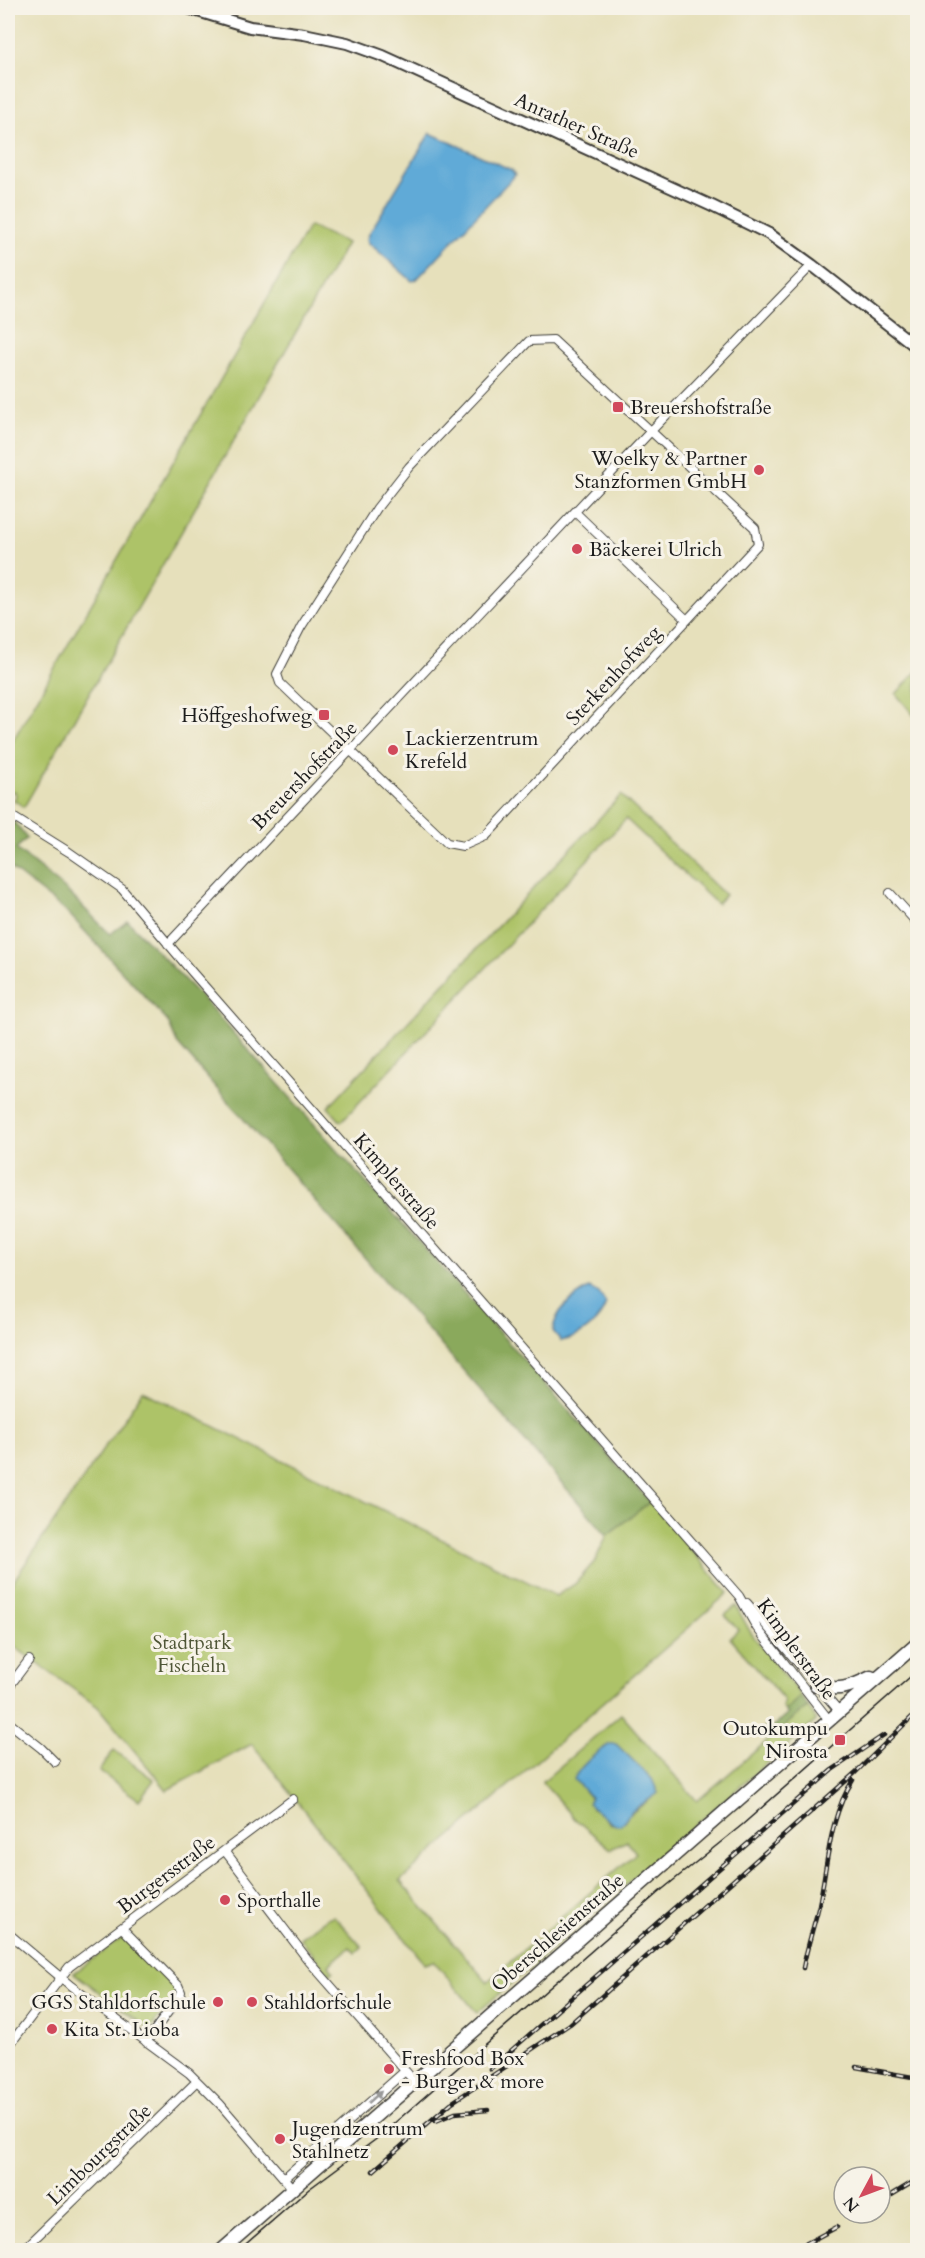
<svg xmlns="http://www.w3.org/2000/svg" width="925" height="2258" viewBox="0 0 925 2258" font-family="Cardo,serif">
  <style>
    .green { fill: #adc367; stroke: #647042; stroke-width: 1.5; fill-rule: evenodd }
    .forest { fill: #8aa95c; stroke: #53623c; stroke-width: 1.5 }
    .water { fill: #60aad7; stroke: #3e637a; stroke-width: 1.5 }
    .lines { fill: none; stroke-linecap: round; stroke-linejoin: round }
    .street-casing { stroke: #3a3934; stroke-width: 10 }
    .secondary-casing { stroke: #3a3934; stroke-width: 14 }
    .primary-casing { stroke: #3a3934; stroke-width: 15 }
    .street { stroke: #fff; stroke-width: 8 }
    .secondary { stroke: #fff; stroke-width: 10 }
    .primary { stroke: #fff; stroke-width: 12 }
    .tram { stroke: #1c1c1c; stroke-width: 1.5 }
    .rail-casing { stroke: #1c1c1c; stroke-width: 4.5 }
    .rail { stroke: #f7f3e8; stroke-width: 2; stroke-dasharray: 7; stroke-linecap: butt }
    .oneway { fill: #999 }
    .poi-dot { fill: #d1495b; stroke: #f7f3e8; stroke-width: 2 }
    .labels { text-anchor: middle; stroke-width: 6; stroke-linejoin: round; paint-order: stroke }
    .street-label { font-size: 20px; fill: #1c1c1c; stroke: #f7f3e8 }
    .poi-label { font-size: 20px; fill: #1c1c1c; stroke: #f7f3e8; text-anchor: start }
    .park-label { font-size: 20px; fill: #4f5636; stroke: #f7f3e8 }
  </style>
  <rect width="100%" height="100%" fill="#f7f3e8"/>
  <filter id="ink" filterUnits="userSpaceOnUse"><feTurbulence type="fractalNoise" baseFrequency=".0167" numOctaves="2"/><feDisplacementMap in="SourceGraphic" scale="12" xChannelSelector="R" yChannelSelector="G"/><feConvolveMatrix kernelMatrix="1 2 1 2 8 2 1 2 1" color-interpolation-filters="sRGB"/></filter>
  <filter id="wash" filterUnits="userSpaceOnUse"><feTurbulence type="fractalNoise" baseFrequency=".008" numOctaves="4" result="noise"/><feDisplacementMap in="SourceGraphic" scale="24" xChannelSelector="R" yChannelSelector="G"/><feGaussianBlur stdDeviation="1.35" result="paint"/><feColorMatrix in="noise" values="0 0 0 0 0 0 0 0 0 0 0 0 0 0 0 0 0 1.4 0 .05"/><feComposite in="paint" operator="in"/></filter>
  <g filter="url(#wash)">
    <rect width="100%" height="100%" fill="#e6e0bb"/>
    <path class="green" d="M309,226L347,243L24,807L14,800L16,796L15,791L8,793V749Z
      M917,671V719L896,694Z
      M621,795L725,895L717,904L626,819L341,1122L328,1107Z
      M143,1391L556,1596L575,1584L595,1561L607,1535L650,1502L728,1593L400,1881L487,1982L636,1853L627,1841L611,1849L575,1819L542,1782L621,1714L697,1801L808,1706L816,1719L815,1722L477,2013L434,1961L425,1964L252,1744L167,1790L98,1707L8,1642V1589ZM610,1744H616L652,1779L658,1793L628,1816L624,1822L610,1824L600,1813L592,1808L591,1799L575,1779C581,1764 596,1753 610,1744Z
      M736,1606L751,1633L801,1696L785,1711L782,1707L784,1700L730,1638L738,1630L725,1615Z
      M114,1750L154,1780L139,1800L99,1771Z
      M334,1916L362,1947L355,1953L350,1947L329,1965L333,1971L329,1974L300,1938L329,1917Z
      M125,1936L175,1987L177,1992L150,2030L74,1973Z"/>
    <path class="forest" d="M14,822L27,838L16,849L66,890L110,934L128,921L203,999L650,1502L607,1535L177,1043L168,1022L69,914L8,866V831Z
      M801,1696L808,1706L769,1739L761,1730L764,1727L774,1726L788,1714L785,1711Z"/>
    <path class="water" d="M430,133L512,170L515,175L416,280L412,281L369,243L367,239L370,232Z
      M589,1288L599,1293L606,1304C600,1322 580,1338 561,1341L553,1331C555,1310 572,1298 589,1288Z
      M610,1744H616L652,1779L658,1793C649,1801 635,1806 628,1816C625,1820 623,1825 617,1825C612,1826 592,1807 588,1803L591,1798L574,1779C581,1764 596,1753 610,1744Z"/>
  </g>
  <g filter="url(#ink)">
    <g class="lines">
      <defs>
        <path id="street" d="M553,340L755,528L758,544L486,836L463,846L447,843L280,683L277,674L301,627L377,508L409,467L529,341Z
          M576,513L687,620
          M8,814L69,852L122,889L192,972L739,1596L757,1628L829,1720
          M890,893L918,924
          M168,944L651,431L812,265
          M747,1603L839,1711
          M8,1688L29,1660
          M8,1722L41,1748L55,1762
          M225,1851L308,1960L415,2082
          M122,1928L178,1985L181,1992L179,1997L146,2042
          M8,1933L71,1986L189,2073L220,2104L293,2189
          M8,2047L69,1967L293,1799
          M284,2178L405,2071
          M23,2250L197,2081"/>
        <path id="secondary" d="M188,8L250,27L304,34L347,43L383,56L712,206L769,234L812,265L918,348"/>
        <path id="primary" d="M816,1685C838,1692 851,1687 871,1677
          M222,2250L918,1643"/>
      </defs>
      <use href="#street" class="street-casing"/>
      <use href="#secondary" class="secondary-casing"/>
      <use href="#primary" class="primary-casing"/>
      <use href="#street" class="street"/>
      <use href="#secondary" class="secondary"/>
      <use href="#primary" class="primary"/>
      <path class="tram" d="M239,2250L309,2189L375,2140L659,1892L742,1825L918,1670"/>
      <defs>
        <path id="rail" d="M803,1968C807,1947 814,1926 819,1905C828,1863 829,1817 853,1780
          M856,2067L918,2078
          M490,2069L832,1770L884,1735
          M436,2121L455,2113L488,2110
          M373,2171L451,2103L570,2024L855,1773L918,1711
          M880,2202L918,2179
          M850,2219L861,2213
          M794,2250L837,2227"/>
      </defs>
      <use href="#rail" class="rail-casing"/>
      <use href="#rail" class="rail"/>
    </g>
    <defs><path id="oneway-solid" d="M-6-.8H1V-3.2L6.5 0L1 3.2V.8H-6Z" transform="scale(1.5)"/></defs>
    <use class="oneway" href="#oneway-solid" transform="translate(375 2097) rotate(-42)"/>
  </g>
  <g class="poi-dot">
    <rect x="612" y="401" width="12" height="12" rx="3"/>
    <circle cx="759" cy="470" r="6"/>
    <circle cx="577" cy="549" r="6"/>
    <rect x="318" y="709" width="12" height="12" rx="3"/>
    <circle cx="393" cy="750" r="6"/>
    <rect x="834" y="1734" width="12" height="12" rx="3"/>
    <circle cx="225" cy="1900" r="6"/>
    <circle cx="218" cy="2002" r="6"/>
    <circle cx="252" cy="2002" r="6"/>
    <circle cx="52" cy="2029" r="6"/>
    <circle cx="389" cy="2069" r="6"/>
    <circle cx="280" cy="2139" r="6"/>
  </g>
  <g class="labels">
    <g class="street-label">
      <text transform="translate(577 125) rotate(24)" y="7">Anrather Straße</text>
      <text transform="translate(613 675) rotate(-47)" y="7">Sterkenhofweg</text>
      <text transform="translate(304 775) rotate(-46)" y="7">Breuershofstraße</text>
      <text transform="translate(397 1181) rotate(49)" y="7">Kimplerstraße</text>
      <text transform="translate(797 1649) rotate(54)" y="7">Kimplerstraße</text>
      <text transform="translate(166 1874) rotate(-37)" y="7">Burgersstraße</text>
      <text transform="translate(557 1932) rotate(-41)" y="7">Oberschlesienstraße</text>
      <text transform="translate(99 2154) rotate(-44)" y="7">Limbourgstraße</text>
    </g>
    <g class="poi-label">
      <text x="630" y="414">Breuershofstraße</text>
      <text x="747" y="465" text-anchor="end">Woelky &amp; Partner<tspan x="747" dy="23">Stanzformen GmbH</tspan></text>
      <text x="589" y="556">Bäckerei Ulrich</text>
      <text x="312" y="722" text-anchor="end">Höffgeshofweg</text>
      <text x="405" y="745">Lackierzentrum<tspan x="405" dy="23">Krefeld</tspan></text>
      <text x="828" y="1735" text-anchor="end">Outokumpu<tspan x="828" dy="23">Nirosta</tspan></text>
      <text x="237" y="1907">Sporthalle</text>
      <text x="206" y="2009" text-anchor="end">GGS Stahldorfschule</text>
      <text x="264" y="2009">Stahldorfschule</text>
      <text x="64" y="2036">Kita St. Lioba</text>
      <text x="401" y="2065">Freshfood Box<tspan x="401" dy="23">- Burger &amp; more</tspan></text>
      <text x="292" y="2135">Jugendzentrum<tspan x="292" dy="23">Stahlnetz</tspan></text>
    </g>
    <g class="park-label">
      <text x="192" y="1649">Stadtpark<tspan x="192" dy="23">Fischeln</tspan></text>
    </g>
  </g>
  <rect width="925" height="2258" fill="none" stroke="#f7f3e8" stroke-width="30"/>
  <g transform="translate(862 2195) rotate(229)"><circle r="28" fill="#f7f3e8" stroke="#9f9d96" stroke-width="1.5"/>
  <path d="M0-4.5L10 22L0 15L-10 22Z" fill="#d1495b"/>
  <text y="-9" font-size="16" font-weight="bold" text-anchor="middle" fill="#1c1c1c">N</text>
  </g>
</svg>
